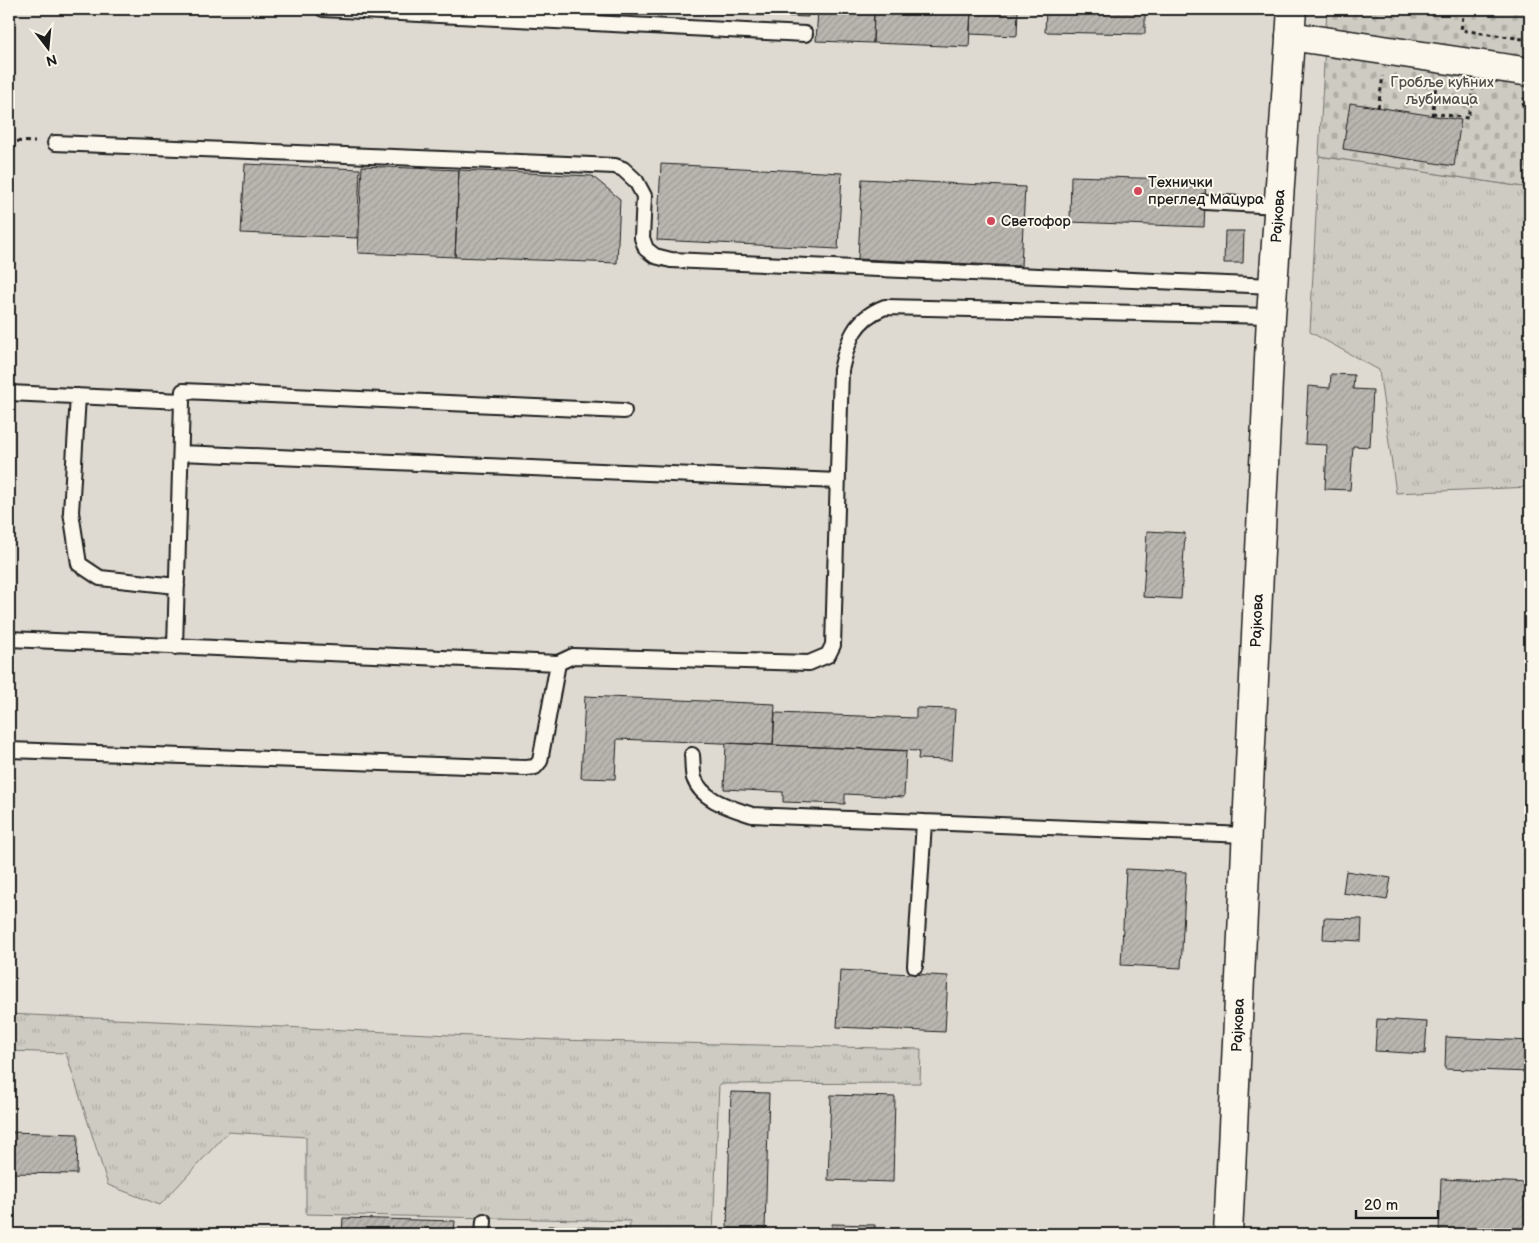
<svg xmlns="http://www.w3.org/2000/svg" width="1539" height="1243" viewBox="0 0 1539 1243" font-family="'Balsamiq Sans',sans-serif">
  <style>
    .built { fill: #dedad1 }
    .grass { fill: url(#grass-tufts); stroke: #75746f }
    .cemetery { fill: url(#cemetery-stones); stroke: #75746f }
    .building { fill: url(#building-hatch); stroke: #1c1c1c }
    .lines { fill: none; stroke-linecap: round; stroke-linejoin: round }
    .lane-casing { stroke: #1c1c1c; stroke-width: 18 }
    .street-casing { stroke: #1c1c1c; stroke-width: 31 }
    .path { stroke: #1c1c1c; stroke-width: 3; stroke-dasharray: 4 4; stroke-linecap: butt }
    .lane { stroke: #fbf7ec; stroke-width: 14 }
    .street { stroke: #fbf7ec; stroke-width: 28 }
    .poi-dot { fill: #d1495b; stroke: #fbf7ec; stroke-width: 2 }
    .labels { text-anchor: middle; stroke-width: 4; stroke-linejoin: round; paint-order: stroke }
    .park-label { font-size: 15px; fill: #51514e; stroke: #fbf7ec }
    .poi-label { font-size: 15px; fill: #1c1c1c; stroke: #fbf7ec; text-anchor: start }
    .street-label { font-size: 15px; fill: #1c1c1c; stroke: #fbf7ec }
  </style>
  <defs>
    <pattern id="grass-tufts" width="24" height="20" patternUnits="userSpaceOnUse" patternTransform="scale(1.25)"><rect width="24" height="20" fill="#ceccc2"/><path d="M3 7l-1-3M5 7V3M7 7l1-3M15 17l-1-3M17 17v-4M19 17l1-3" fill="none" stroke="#b0afa6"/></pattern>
    <pattern id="cemetery-stones" width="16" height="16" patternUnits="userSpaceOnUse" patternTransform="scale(1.25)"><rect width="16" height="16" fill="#ceccc2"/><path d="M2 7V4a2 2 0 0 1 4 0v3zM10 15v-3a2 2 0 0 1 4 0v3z" fill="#b0afa6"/></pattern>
    <pattern id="building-hatch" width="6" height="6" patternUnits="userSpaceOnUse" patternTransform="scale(1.25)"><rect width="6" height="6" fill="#b9b6af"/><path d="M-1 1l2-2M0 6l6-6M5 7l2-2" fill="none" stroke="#9e9c96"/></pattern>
  </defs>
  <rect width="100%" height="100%" fill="#eeeadf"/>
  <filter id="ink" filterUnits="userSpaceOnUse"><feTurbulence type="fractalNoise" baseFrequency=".02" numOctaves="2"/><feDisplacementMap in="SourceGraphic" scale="10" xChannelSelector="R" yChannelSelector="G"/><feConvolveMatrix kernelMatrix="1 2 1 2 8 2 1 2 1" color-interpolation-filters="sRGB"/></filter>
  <g filter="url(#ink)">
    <path class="built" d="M9,9H1530V1234H9Z"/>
    <path class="grass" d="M1319,156L1530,188V487L1396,493L1379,370L1310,332Z
      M9,1014L556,1040L921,1049L920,1083L719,1084L713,1234H629L630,1221L306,1214V1137L228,1132L160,1205L108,1185L66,1053L9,1051Z"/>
    <path class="cemetery" d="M1327,9H1530V188L1319,156Z"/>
    <path class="building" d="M465,9H507V14L464,12Z
      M651,9H808V17L651,11Z
      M818,9H874L873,43L816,41Z
      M874,9H971L969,47L873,43Z
      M971,9H1018L1017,36L970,34Z
      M1046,9H1145V34L1045,32Z
      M1350,103L1461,120L1454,166L1343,149Z
      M245,164L360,169L357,238L241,233Z
      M661,164L842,173L838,249L657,240Z
      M362,166L459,170L455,257L358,253Z
      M459,170L592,176L620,199L617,263L455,257Z
      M1071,176L1206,180L1204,227L1070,222Z
      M862,179L1025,187L1021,266L858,259Z
      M1225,231H1244L1243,263H1224Z
      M1331,374L1354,375L1353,389L1373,390L1370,447L1353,446L1350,490L1325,489L1327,445L1305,444L1308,386L1330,388Z
      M1147,531L1185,533L1181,599L1143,597Z
      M585,696L775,704L773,745L617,739L615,779L581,778Z
      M916,708L955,709L952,760L918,759L919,751L773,745L775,713L916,718Z
      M726,743L906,751L904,797L845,794V804L783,802V792L724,789Z
      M1126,869L1186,872L1181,968L1121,965Z
      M1346,871L1391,878L1387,900L1343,893Z
      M1324,918L1362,919L1361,941L1323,939Z
      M840,970L948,976L945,1032L837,1027Z
      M1377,1019L1427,1022L1425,1054L1375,1051Z
      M1446,1037L1530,1041V1072L1445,1069Z
      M731,1092L769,1093L765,1230L727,1229Z
      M831,1095L895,1097L893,1182L828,1180Z
      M9,1132L78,1134L77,1174L9,1173Z
      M1441,1179L1530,1183V1234L1439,1231Z
      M343,1218L455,1221L454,1234H342Z
      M832,1224L875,1225V1234H832Z
      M548,1226L626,1228L625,1234H548Z"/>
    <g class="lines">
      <defs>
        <path id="lane" d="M323,9L805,34
          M55,143L615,166L623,169L636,181L644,196L642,238L646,249L655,256L671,260L1273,286
          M1205,202L1279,206
          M9,393L182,401L175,647
          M78,396L71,512L79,564L100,578L177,586
          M182,401L183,391L624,411
          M181,453L837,481
          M9,639L558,663L573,656L809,663L828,655L833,645L841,370C848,340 854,319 885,307L1271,316
          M9,750L526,768L535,767L540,761L558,663
          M692,755C693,762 692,771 694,778C702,801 732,808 752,815L1246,835
          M915,966L924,822
          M483,1234L484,1221"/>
        <g id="street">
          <path d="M1290,36L1530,72"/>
          <path id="s1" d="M1228,1234L1271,316L1292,9"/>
        </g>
      </defs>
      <use href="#lane" class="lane-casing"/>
      <use href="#street" class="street-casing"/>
      <path class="path" d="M1464,9L1461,30L1530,40
        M1523,107L1524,98
        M1378,108L1383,76
        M1432,113L1468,118L1473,90
        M1432,116L1436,85
        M9,141L35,142"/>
      <use href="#lane" class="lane"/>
      <use href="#street" class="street"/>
    </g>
  </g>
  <g class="poi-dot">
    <circle cx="1138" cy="191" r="5"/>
    <circle cx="991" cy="221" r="5"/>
  </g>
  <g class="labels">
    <g class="park-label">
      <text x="1442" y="87">Гробље кућних<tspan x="1442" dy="17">љубимаца</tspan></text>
    </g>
    <g class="poi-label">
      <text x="1148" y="187">Технички<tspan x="1148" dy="17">преглед Мацура</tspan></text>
      <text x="1001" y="226">Светофор</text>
    </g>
    <g class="street-label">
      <text dy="5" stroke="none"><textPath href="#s1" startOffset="1019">Рајкова</textPath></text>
      <text dy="5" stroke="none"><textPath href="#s1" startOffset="614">Рајкова</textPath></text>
      <text dy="5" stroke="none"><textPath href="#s1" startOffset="209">Рајкова</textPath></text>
    </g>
  </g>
  <rect width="1539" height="1243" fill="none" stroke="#fbf7ec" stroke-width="30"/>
  <rect x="15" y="15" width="1509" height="1213" fill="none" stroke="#1c1c1c" stroke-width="2" filter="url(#ink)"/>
  <g transform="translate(48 48) rotate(164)" stroke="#fbf7ec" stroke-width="4" paint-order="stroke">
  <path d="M0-4L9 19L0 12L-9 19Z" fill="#1c1c1c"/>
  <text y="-8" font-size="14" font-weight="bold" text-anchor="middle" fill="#1c1c1c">N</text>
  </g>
  <path d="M1356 1210v8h82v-8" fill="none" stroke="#1c1c1c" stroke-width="2.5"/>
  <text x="1364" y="1210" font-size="15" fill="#1c1c1c" stroke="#fbf7ec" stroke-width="4" paint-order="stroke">20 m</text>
</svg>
